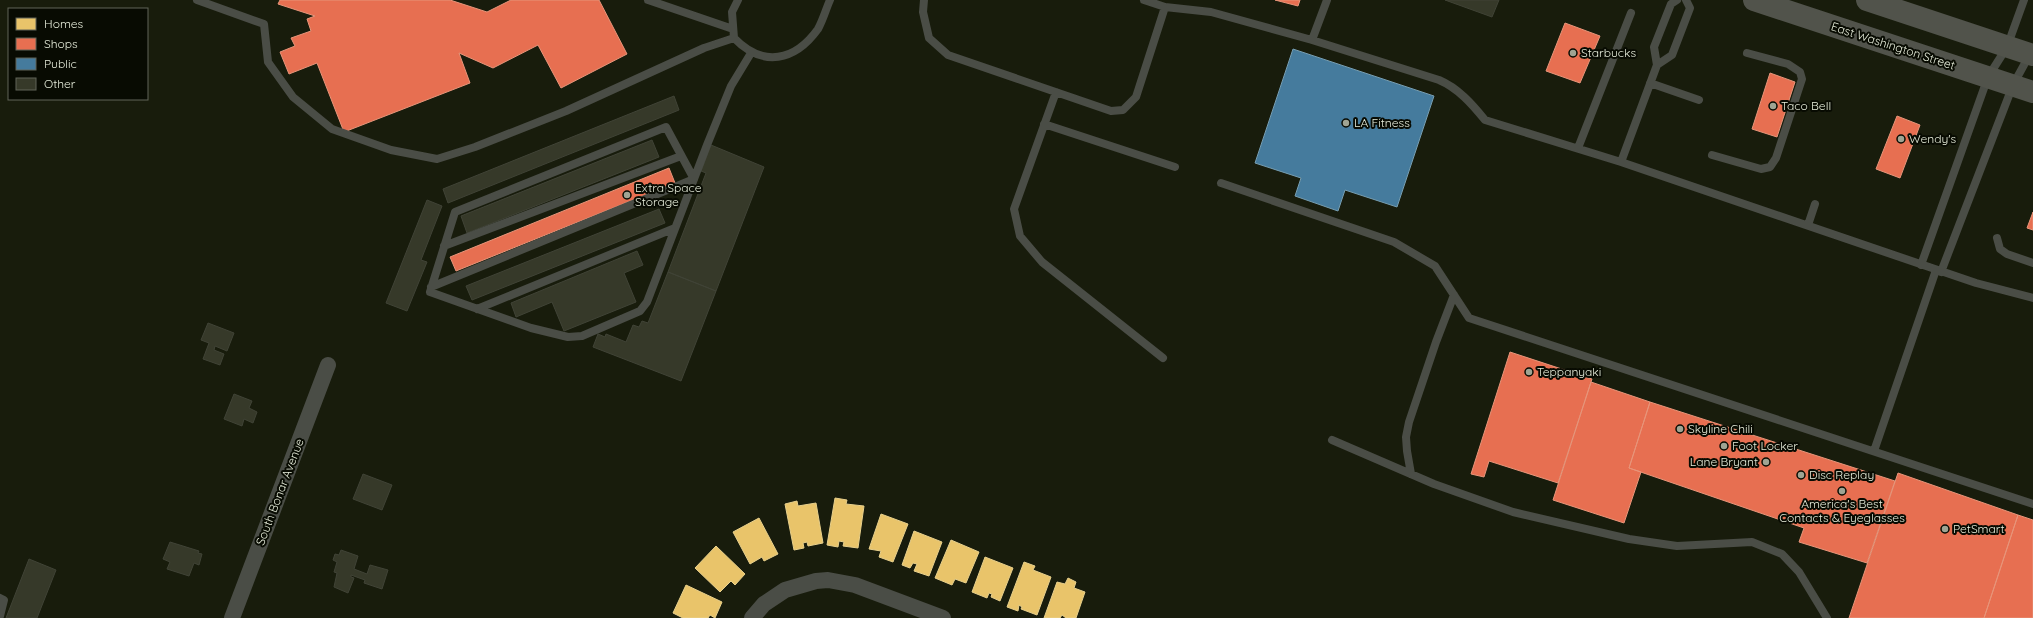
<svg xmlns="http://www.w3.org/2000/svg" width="2033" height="618" viewBox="0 0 2033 618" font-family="Quicksand,sans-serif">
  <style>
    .homes { fill: #e9c46a; stroke: #e8d08c }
    .shops { fill: #e76f51; stroke: #e7957a }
    .public { fill: #457b9d; stroke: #769db0 }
    .building { fill: #363929; stroke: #404336 }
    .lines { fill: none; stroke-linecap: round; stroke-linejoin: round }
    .lane { stroke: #4a4d46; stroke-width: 8 }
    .street { stroke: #4a4d46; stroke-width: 16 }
    .primary { stroke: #51534b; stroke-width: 22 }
    .poi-dot { fill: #9fa493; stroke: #080b02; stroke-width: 1.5 }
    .labels { text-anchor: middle; stroke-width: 4; stroke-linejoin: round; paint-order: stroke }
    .street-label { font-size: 12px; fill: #e7eddb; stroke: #080b02 }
    .poi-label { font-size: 12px; fill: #e7eddb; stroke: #080b02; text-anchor: start }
  </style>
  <rect width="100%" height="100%" fill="#181c0c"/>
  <path class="homes" d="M835,498L847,500L846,504L864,506L858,548L843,546L844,542L839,541L838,547L827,545Z
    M797,501L798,506L816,503L823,543L808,546L807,542L803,543L804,548L794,550L785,504Z
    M881,514L908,524L893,562L879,557L881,551L869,549Z
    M759,518L778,554L764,561L762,557L750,564L733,532Z
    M914,531L942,542L929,576L914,571L917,564L913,563L910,568L902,565Z
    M951,540L979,552L966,583L955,579L952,585L935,578Z
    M716,546L745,574L735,585L731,581L720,592L695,568Z
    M985,557L1013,568L1000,601L991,597L992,594L989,593L987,598L972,592Z
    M1024,562L1035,566L1033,570L1051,577L1037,615L1021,609L1022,607L1019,605L1018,611L1007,607Z
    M1068,578L1076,582L1074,588L1085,592L1076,618H1066L1062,615L1060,618H1044L1057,582L1065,584Z
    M686,585L722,602L715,618L710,615L708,618H683L673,613Z"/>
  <path class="shops" d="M280,0H450L487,12L511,0H599L627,54L561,88L538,45L493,68L459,53L470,83L344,132L317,63L289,74L280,52L295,46L291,38L311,31L307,19L315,16L278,4Z
    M1275,0H1300L1298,6Z
    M1565,23L1600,36L1580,83L1546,71Z
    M1770,73L1795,82L1777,137L1752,129Z
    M1897,116L1920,125L1900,178L1876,169Z
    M669,168L675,183L456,271L450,257Z
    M2033,212V230L2027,228Z
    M1510,352L1592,379L1558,483L1489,461L1484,477L1471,474Z
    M1591,382L1650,402L1629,468L1641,472L1624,523L1553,500Z
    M1650,402L1895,481L1867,563L1799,542L1804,528L1629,468Z
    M1898,473L2018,515L1984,618H1849Z
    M2018,515L2033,520V618H1984Z"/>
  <path class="public" d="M1293,49L1434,96L1397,207L1345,190L1338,211L1295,196L1301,178L1255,163Z"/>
  <path class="building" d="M1445,0H1499L1492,17Z
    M674,96L679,110L448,203L443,189Z
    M652,140L659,157L467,233L461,216Z
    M711,145L764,167L716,291L668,272L706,173L701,171Z
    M427,200L442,206L421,260L427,262L407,311L386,303Z
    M659,209L665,223L472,300L466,286Z
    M637,251L643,265L624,273L636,302L564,331L552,302L516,317L511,303Z
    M668,272L716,291L681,381L593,347L598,334L605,337L606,334L626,342L633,325L639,327L642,321L648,323Z
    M208,323L234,333L227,351L215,346L214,350L224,354L220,365L203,359L209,343L201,340Z
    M234,394L252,401L249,408L257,412L253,423L244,419L242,426L224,419Z
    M363,474L392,485L382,510L353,499Z
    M170,542L199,551L198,553L202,554L199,565L194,563L189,576L167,569L170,562L163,559Z
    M341,550L358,556L354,569L367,574L370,565L388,570L382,589L364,583L365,580L351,575V577L354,578L348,593L334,587L337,573L334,572L337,562L333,560L335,554L339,555Z
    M29,559L56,570L37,618H6Z"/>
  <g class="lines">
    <path class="lane" d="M197,0L264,24L268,62L293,97L332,129L391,150L437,159L475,147L566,111L704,48L734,38
      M648,0L733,29
      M738,0L732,12L734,38C763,68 795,61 818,29C823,20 826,9 830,0
      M924,0L923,12L929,38L948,55L1111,111L1123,110L1136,97L1165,7
      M1144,0L1165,7L1211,12L1312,40L1439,80C1458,88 1472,104 1485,120L1621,162L1976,283L2033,298
      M1312,40L1327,0
      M1657,65L1672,55L1690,8L1686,0
      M1650,83L1699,100
      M1056,92L1014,209L1020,236L1042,262L1163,358
      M1044,124L1175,167
      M1578,148L1631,13
      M1712,155L1761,169L1770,167L1776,158L1802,79L1800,72L1788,64L1747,53
      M1621,162L1657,65L1654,47L1671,4L1677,0
      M1221,183L1394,242L1435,266L1469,318L2033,504
      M1808,225L1815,204
      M1997,238L2000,249L2007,254L2033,263
      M444,246L681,156
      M1921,265L1988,77L2007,47L2024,0
      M1941,272L2013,85L2030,54
      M431,287L694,179L666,127L455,212L430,292L531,328L568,337L582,336L640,311L647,302L707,145L731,86L751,53
      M477,309L675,228
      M1332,440L1434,484L1513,512L1629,539L1677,546L1752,542L1782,554L1799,572L1827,618
      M1874,451L1936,270
      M1411,474L1407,451L1406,437L1409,422L1436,342L1454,295
      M0,598L4,600L0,616"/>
    <path class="street" d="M232,618L328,365
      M752,618L764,604L785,590L816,581L828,580L855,585L943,618"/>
    <path class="primary" d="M1754,0L2033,92
      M1867,0L2033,55"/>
  </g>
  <g class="poi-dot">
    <circle cx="1573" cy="53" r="4"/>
    <circle cx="1773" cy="106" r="4"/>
    <circle cx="1346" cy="123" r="4"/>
    <circle cx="1901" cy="139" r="4"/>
    <circle cx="627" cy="195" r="4"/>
    <circle cx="1529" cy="372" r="4"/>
    <circle cx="1680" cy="429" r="4"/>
    <circle cx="1724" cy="446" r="4"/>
    <circle cx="1766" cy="462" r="4"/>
    <circle cx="1801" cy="475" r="4"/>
    <circle cx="1842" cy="491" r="4"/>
    <circle cx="1945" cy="529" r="4"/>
  </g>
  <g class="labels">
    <g class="street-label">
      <text transform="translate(1893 46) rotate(18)" y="4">East Washington Street</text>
      <text transform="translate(280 492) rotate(-69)" y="4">South Bonar Avenue</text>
    </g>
    <g class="poi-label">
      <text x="1581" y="57">Starbucks</text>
      <text x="1781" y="110">Taco Bell</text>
      <text x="1354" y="127">LA Fitness</text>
      <text x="1909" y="143">Wendy's</text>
      <text x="635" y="192">Extra Space<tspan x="635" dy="14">Storage</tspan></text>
      <text x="1537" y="376">Teppanyaki</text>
      <text x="1688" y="433">Skyline Chili</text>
      <text x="1732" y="450">Foot Locker</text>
      <text x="1758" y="466" text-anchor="end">Lane Bryant</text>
      <text x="1809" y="479">Disc Replay</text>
      <text x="1842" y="508" text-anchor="middle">America's Best<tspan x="1842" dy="14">Contacts &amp; Eyeglasses</tspan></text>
      <text x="1953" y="533">PetSmart</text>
    </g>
  </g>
  <rect x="8" y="8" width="140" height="92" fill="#080b02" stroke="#616559"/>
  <rect x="16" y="18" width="20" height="12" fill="#e9c46a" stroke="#616559"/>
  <text x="44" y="28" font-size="12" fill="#e7eddb">Homes</text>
  <rect x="16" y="38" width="20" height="12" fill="#e76f51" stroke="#616559"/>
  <text x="44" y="48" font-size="12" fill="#e7eddb">Shops</text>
  <rect x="16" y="58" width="20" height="12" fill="#457b9d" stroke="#616559"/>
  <text x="44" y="68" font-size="12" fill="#e7eddb">Public</text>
  <rect x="16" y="78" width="20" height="12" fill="#363929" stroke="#616559"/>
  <text x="44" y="88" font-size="12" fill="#e7eddb">Other</text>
</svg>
